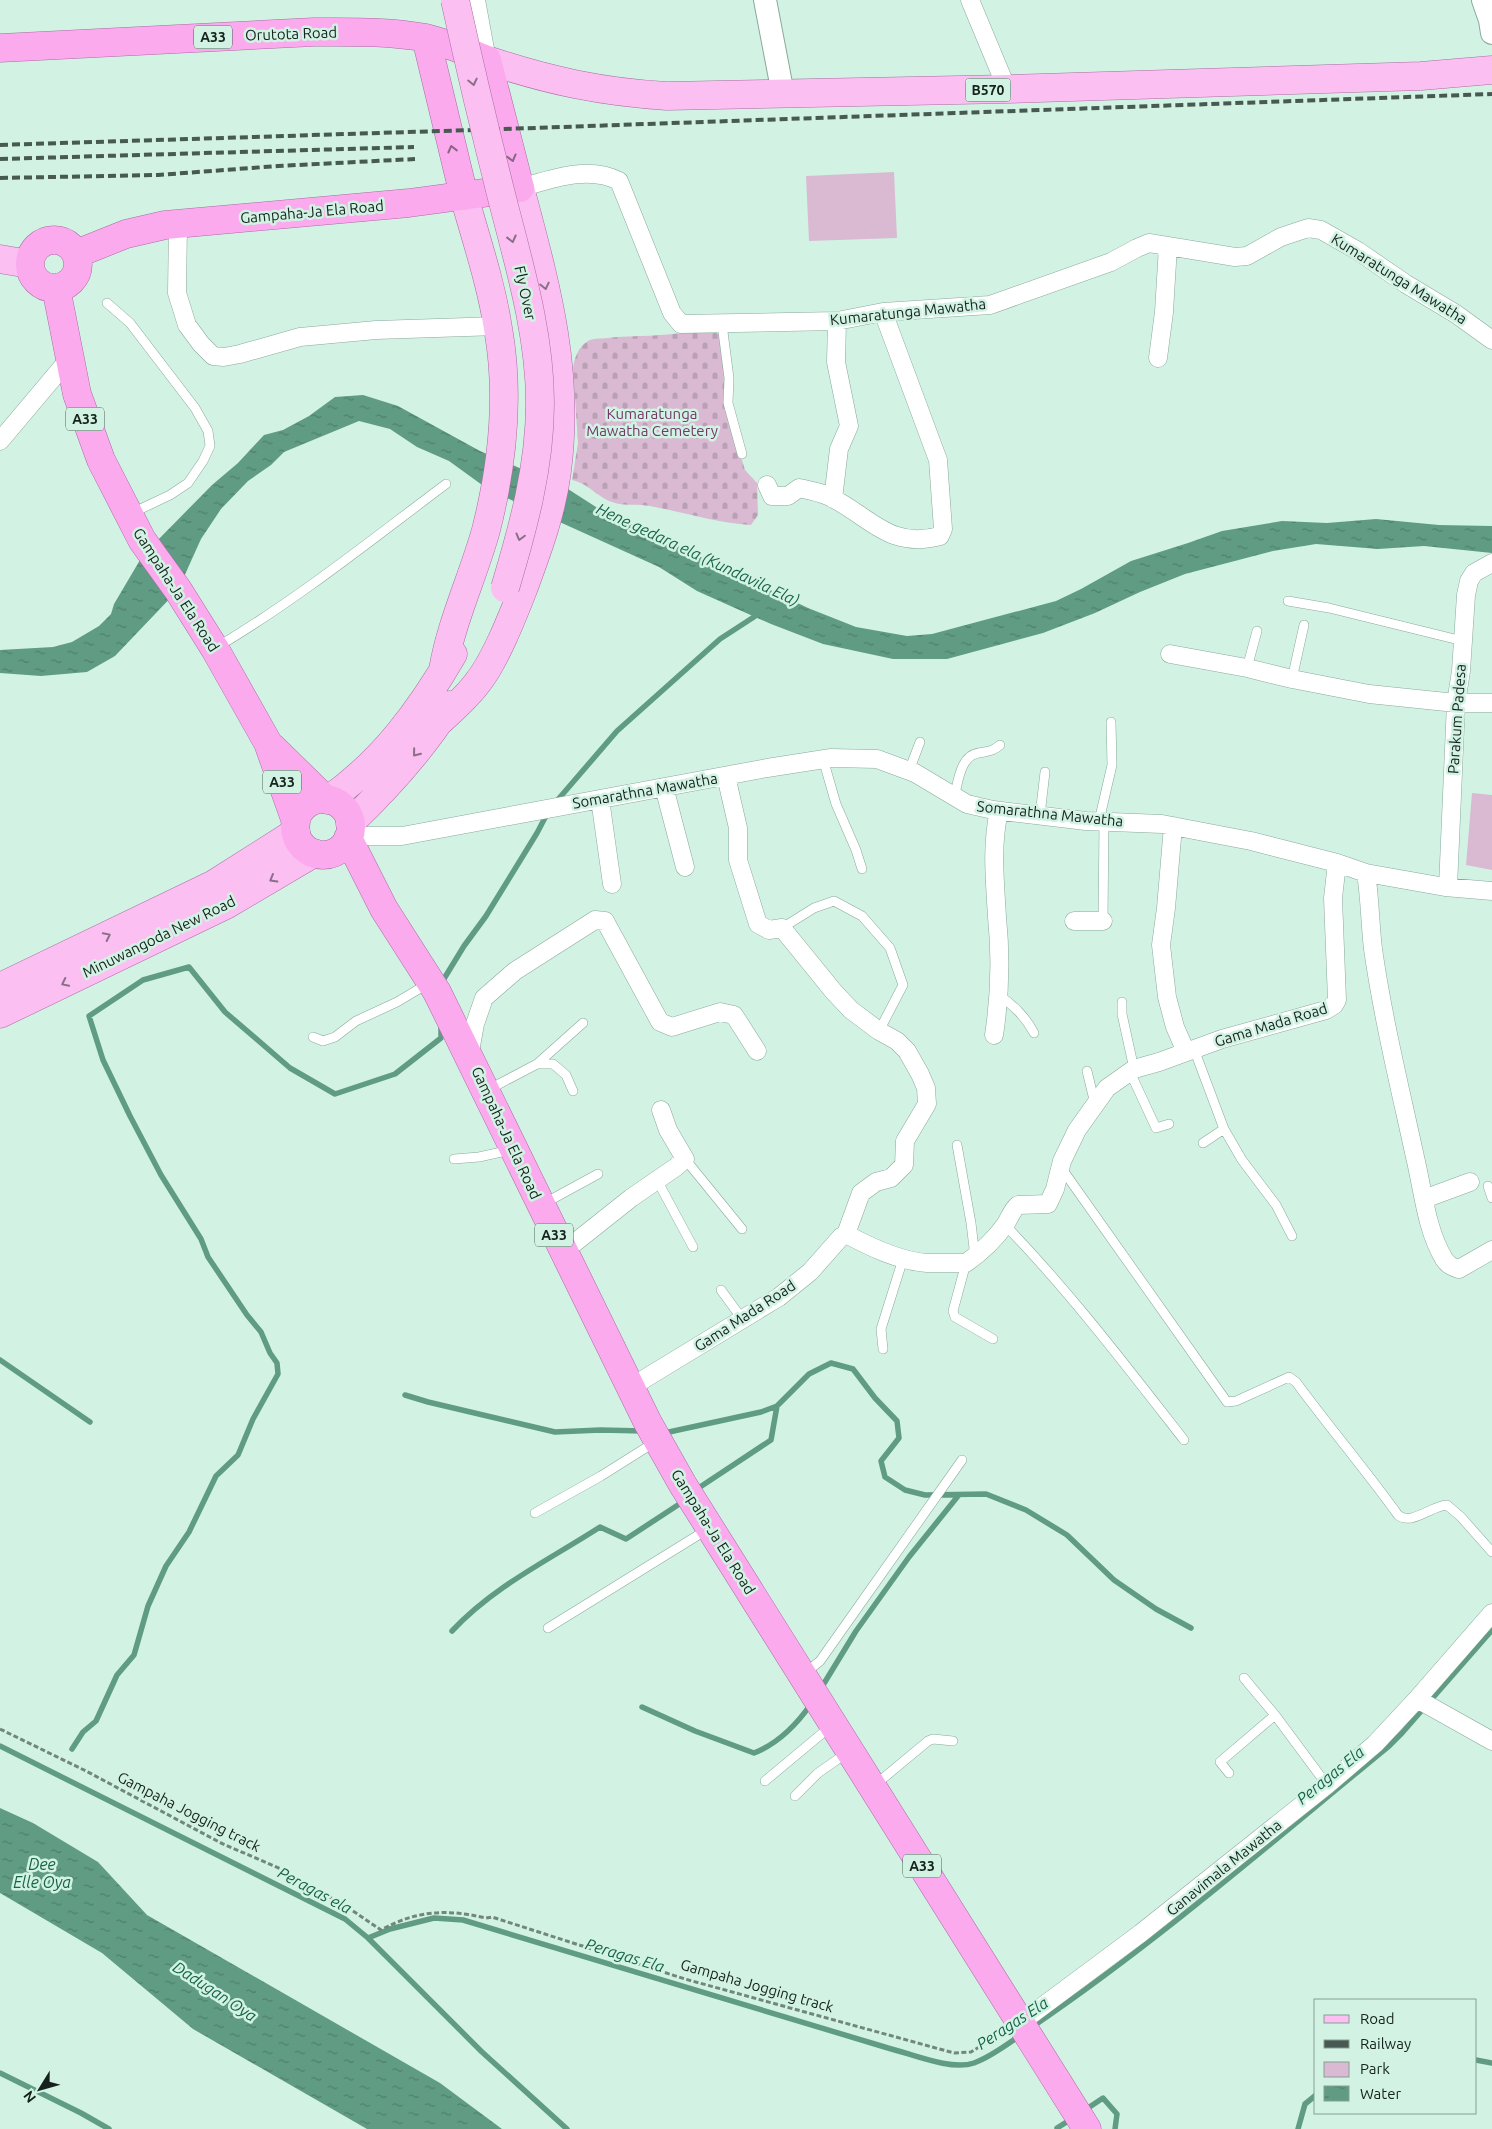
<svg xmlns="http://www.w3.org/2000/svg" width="1492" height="2129" viewBox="0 0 1492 2129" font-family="Ubuntu,sans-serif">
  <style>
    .green { fill: #d9bad2 }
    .cemetery { fill: url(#cemetery-stones) }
    .water { fill: url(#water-ripples) }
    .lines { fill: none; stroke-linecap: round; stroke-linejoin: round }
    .stream { stroke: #609c83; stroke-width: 5.5 }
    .service-casing { stroke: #8aa99b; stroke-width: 10 }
    .minor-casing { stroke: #8aa99b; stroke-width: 19 }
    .tertiary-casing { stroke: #8aa99b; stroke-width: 24 }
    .primary-casing { stroke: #aa6ca1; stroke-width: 29 }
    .trunk-casing { stroke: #aa6ca1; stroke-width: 29 }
    .path { stroke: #71877d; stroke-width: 3; stroke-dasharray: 5 2.5; stroke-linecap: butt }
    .service { stroke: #fff; stroke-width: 9 }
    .minor { stroke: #fff; stroke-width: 18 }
    .tertiary { stroke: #fff; stroke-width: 22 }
    .primary { stroke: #fcbff2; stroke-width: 28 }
    .trunk { stroke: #fbaaee; stroke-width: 28 }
    .rail { stroke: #475951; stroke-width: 4; stroke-dasharray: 8 4; stroke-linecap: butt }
    .primary-bridge-casing { stroke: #aa6ca1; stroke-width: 29; stroke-linecap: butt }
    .primary-bridge { stroke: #fcbff2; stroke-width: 28 }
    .oneway { stroke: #887087 }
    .oneway2 { stroke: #886685 }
    .labels { text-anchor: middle; stroke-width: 5; stroke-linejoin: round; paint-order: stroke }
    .shield { fill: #d2f3e4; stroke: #4e6058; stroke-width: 1 }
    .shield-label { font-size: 14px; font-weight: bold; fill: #15211c }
    .street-label { font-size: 15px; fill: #15211c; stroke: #d2f3e4 }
    .park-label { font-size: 15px; fill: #713868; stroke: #d2f3e4 }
    .water-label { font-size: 16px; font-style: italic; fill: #18634a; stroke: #d2f3e4 }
  </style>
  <defs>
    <pattern id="cemetery-stones" width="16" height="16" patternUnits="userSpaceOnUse" patternTransform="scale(1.25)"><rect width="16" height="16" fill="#d9bad2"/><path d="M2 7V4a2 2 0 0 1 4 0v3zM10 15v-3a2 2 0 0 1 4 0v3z" fill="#b9a0b4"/></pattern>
    <pattern id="water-ripples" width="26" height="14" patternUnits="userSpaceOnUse" patternTransform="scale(1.25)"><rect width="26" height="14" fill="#609c83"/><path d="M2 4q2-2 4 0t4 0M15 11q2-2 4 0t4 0" fill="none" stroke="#4e7f6a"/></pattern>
  </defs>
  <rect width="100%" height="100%" fill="#d2f3e4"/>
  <path class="green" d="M894,172L897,238L809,241L806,176Z
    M1472,793L1492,795V870L1466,865Z"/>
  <path class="cemetery" d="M692,331H710L719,334L726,390L737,444L745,470L757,483L758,515L751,525C717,523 683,512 650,506C639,504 626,506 615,503C599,499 588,483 572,480L578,443L573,368C574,358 579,346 588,341C592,338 601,339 607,338C635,335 664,337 692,331Z"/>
  <path class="water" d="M363,395L398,406L480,451L568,489L596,507L808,608L856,627L907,636L932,634L1056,601L1081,589L1131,561L1188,543L1222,531L1282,521L1327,523L1376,519L1439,525L1492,526V553L1424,546L1378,549L1316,544L1273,551L1185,574L1140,592L1095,613L1043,633L947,659H893L823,644L771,624L697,591L659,567L489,490L449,461L417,447L390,429L359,421L284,452L271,465L248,481L221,509L201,539L178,590L115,656L87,672L41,676L0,673V650L53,647L72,642L99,626L111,614L114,604L140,560L153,545L212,485L238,463L264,435L283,430L309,416L335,397Z
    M0,1808L33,1823L98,1862L147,1915L440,2083L502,2129H367L193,2029L102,1953L0,1893Z"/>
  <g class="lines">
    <path class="stream" d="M555,803L617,731L720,639L760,613
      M442,982L464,946L486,916L537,833L548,812
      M0,1360L90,1422
      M405,1395L428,1402L555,1432L600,1430L644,1431
      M661,1432H669L761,1412L777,1406L809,1374L831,1363L853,1369L875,1398L897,1421L899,1438L881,1461L885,1477L905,1490L925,1495L986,1494L1026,1510L1067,1535L1114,1580L1156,1609L1191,1628
      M694,1491L771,1440L777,1406
      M452,1631C494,1586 549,1560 600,1527L626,1539L684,1501
      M820,1690L856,1631L909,1557L958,1496
      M642,1707L695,1731L754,1753C777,1744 797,1724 811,1704
      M0,1746L345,1919L368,1938L482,2052L567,2129
      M72,1749L83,1732L96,1721L117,1675L134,1655L148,1606L166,1566L189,1532L216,1476L238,1455L253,1419L278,1374L277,1363L270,1353L261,1332L247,1315L208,1257L201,1239L161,1175L130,1116L103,1060L89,1016L143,980L189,967L225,1012L290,1068L335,1094L395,1074L441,1038V1024
      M368,1938L390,1929L434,1918L463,1920L888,2048C912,2054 951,2071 974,2063C991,2057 1006,2045 1021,2035
      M1032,2027C1157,1942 1272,1842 1389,1746L1402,1733L1492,1630
      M1476,2060L1492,2063
      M0,2073L81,2113L109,2129
      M1085,2110L1103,2098L1117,2114L1115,2129
      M1057,2128L1073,2118
      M1298,2129L1305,2104L1316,2095"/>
    <defs>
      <path id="service" d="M107,303L130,323L195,408L208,431L210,446L203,461L188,483L170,495L132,513
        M722,324L729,378L728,403L742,454
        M1288,601L1329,608L1463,641
        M217,647C298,599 371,540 446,484
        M1247,668L1257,631
        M1292,679L1304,625
        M823,759L836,804L856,850L862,869
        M909,771L920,742
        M954,798C958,783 960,755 979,753C988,751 992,752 1000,745
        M1040,815L1045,772
        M1099,821L1112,765L1111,722
        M1103,921L1104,821
        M782,928L814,908L834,901L862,916L890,948L903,985L879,1031
        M999,995C1014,1006 1025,1016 1034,1033
        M1122,1002V1014L1134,1069
        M313,1037L323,1041L335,1037L356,1021L397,1002L429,983
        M1194,1049L1224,1129L1242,1160L1276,1205L1292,1236
        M537,1064H553L566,1075L573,1091
        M1087,1071L1095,1104
        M1130,1072L1156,1128L1169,1124
        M489,1092L499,1084L537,1064L583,1023
        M1203,1143L1224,1129
        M957,1145L971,1223L975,1257
        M454,1159L479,1157L511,1150
        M685,1159L742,1229
        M1060,1166L1227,1402L1236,1401L1289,1377L1296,1382C1329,1427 1365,1469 1398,1515C1411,1526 1431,1506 1447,1505L1461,1517L1492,1552
        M657,1180L693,1247
        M1488,1186L1492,1198
        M543,1204L598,1174
        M1005,1225C1070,1292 1127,1367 1184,1440
        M966,1263L953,1311L955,1317L993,1339
        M721,1290L743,1320
        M883,1349L881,1329L903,1259
        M535,1513L601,1476L655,1442
        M548,1628L708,1529
        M805,1673L820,1661L962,1460
        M1244,1678L1275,1715L1327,1785
        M1229,1773L1220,1762L1275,1715
        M765,1781L831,1726
        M875,1785L928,1741L933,1739L953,1741
        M795,1796L818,1773L848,1752"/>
      <path id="minor" d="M476,0L487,60
        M970,0L1007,89
        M520,188C552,179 588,165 619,181L672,313L681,324L837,321L883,312L990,305L1111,262L1137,248L1149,243L1235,257L1247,256L1281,237L1308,228L1321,230L1358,251L1406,284L1456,314L1492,340
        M178,224L177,293L187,325L201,344L213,356L224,357L240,354L300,337L376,330L498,326
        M1158,358L1164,312L1168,246
        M0,441L69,359
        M767,485L772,496H788L799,488C808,490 819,492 828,496C869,515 888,550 940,536L943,529L938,460L883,312
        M833,499L839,449L849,426L836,362L837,321
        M1170,654L1247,668L1292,679L1369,694L1456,703H1492
        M726,776L738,828V860L758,924L769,930L782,928L834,992L851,1010L879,1031L897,1041L907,1051L920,1074L926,1088L927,1104L905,1141L904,1165L891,1178L876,1182L861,1193L846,1234
        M664,787L685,867
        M600,799L612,884
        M1173,826L1166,908L1161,945L1167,997L1175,1027L1186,1052
        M349,836H402L767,768L831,758L877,759L915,773L967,804L993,810L1086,821L1162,824L1251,841L1337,863L1366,873L1445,887L1492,891
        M1366,873C1370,898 1370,924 1373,949C1383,1019 1400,1088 1415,1157C1423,1190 1426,1229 1444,1259C1448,1265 1452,1267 1459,1269L1492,1250
        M1448,887L1456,703L1461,671L1466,595L1469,581L1474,573L1492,563
        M1074,921H1103
        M994,1035C1000,996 1001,956 997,917C995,882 991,846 999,811
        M469,1057L475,1024L484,998L515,971L595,920L605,921L660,1022L672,1027L720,1012L734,1015L757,1051
        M1424,1199L1470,1182
        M563,1252L631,1198L676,1167L685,1159L668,1130L661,1110
        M631,1387L779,1297L810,1272L841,1237L846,1234C870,1247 899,1261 927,1263C940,1263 953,1263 966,1263C980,1253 995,1239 1005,1225C1010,1218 1011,1211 1018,1205L1048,1204L1055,1189L1062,1161L1077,1130L1107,1088L1134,1069L1159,1062L1222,1039L1326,1010L1334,1005L1337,1000L1333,898L1337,863
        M1417,1699L1492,1613
        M1020,2023L1141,1933L1327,1785L1375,1744L1417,1699L1492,1741"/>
      <path id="tertiary" d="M765,0L783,94
        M1483,0L1490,20L1492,33"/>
      <path id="primary" d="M487,60C550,81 602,92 667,96L1007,89L1421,76L1492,70
        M0,259L29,264
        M443,670C451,622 473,577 486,530C503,463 510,395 498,328C491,283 476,239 464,196
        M441,720C454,708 467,697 478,682C496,659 513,615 524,587C538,549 552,511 557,471C570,369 546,286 520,188
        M328,800C382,762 420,711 453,654
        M350,823C388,787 422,749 450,705
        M0,987L214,884L296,832
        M0,1014L226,905L314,853"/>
      <path id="trunk" d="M426,38L464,196
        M0,48L314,32C351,32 389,31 426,38C447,43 467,52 487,60L520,188L409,203L165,225L126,234L76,254
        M30 264a24 24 0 1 1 48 0a24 24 0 1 1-48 0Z
        M56,288L77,394L101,460L142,540L178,590L215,649L268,743L296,822
        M273,748L325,799
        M295 827a28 28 0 1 1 56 0a28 28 0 1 1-56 0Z
        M348,838L384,909L437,992L648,1423L683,1485L1087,2129"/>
    </defs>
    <use href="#service" class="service-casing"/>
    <use href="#minor" class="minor-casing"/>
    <use href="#tertiary" class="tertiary-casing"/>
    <use href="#primary" class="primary-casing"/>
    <use href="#trunk" class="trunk-casing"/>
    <path class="path" d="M0,1729L86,1771L221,1843L283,1870L347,1907L381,1930C417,1910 447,1909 486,1918L492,1917L685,1979L954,2053L971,2052L1002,2033"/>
    <use href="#service" class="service"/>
    <use href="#minor" class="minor"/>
    <use href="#tertiary" class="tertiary"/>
    <use href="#primary" class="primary"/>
    <use href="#trunk" class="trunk"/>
    <path class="rail" d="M0,145L505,129L1492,94
      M0,159L414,147
      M0,178L158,175L278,166L415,159"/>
    <defs>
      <path id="primary-bridge" d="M455,0C470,68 486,135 503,202C520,268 540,335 540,403C540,467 523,528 505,588"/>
    </defs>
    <use href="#primary-bridge" class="primary-bridge-casing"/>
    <use href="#primary-bridge" class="primary-bridge"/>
  </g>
  <defs><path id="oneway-chevron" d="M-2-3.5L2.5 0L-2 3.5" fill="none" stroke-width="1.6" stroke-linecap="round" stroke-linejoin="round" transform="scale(1.25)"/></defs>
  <g class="oneway">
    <use href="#oneway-chevron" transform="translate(473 82) rotate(77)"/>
    <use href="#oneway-chevron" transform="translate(512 239) rotate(76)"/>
    <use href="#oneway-chevron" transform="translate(545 286) rotate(77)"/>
    <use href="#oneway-chevron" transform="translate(520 537) rotate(105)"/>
    <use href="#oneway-chevron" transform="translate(416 753) rotate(129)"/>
    <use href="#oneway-chevron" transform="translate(273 879) rotate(150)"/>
    <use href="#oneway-chevron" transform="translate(107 936) rotate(-26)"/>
    <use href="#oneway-chevron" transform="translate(65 983) rotate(154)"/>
  </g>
  <g class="oneway2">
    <use href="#oneway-chevron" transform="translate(452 149) rotate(-104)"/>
    <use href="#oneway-chevron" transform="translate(512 158) rotate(75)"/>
  </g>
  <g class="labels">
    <g class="shield">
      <rect x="194" y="25.5" width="38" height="23" rx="4"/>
      <rect x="965.5" y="78.5" width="45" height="23" rx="4"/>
      <rect x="66" y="407.5" width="38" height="23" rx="4"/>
      <rect x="263" y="770.5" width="38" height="23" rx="4"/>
      <rect x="535" y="1223.5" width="38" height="23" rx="4"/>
      <rect x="903" y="1854.5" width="38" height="23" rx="4"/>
    </g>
    <g class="shield-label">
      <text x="213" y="42">A33</text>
      <text x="988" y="95">B570</text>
      <text x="85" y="424">A33</text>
      <text x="282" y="787">A33</text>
      <text x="554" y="1240">A33</text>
      <text x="922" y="1871">A33</text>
    </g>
    <g class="street-label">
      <text transform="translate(291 34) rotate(-2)" y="5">Orutota Road</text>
      <text transform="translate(312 212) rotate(-5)" y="5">Gampaha-Ja Ela Road</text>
      <text transform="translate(1399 279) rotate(32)" y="5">Kumaratunga Mawatha</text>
      <text transform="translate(525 293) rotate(78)" y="5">Fly Over</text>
      <text transform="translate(908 312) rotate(-6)" y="5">Kumaratunga Mawatha</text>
      <text transform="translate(176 590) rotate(57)" y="5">Gampaha-Ja Ela Road</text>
      <text transform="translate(1457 719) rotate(-86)" y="5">Parakum Padesa</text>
      <text transform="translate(645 791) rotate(-10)" y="5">Somarathna Mawatha</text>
      <text transform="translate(1050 814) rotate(6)" y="5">Somarathna Mawatha</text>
      <text transform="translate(159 937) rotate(-26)" y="5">Minuwangoda New Road</text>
      <text transform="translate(1271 1025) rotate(-17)" y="5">Gama Mada Road</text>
      <text transform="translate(506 1133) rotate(65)" y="5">Gampaha-Ja Ela Road</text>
      <text transform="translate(745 1316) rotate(-33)" y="5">Gama Mada Road</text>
      <text transform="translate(713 1532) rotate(58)" y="5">Gampaha-Ja Ela Road</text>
      <text transform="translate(189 1812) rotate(27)" y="5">Gampaha Jogging track</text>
      <text transform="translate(1224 1868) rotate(-39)" y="5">Ganavimala Mawatha</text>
      <text transform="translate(757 1986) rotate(16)" y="5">Gampaha Jogging track</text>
    </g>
    <g class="park-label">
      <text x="652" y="419">Kumaratunga<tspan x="652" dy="17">Mawatha Cemetery</tspan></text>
    </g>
    <g class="water-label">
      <text transform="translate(698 554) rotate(25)" y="6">Hene gedara ela (Kundavila Ela)</text>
      <text transform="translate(1330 1775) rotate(-39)" y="6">Peragas Ela</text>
      <text x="42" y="1870">Dee<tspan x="42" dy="18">Elle Oya</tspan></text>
      <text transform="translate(315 1890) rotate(28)" y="6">Peragas ela</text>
      <text transform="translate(625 1955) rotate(17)" y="6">Peragas Ela</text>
      <text transform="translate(215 1991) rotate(33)" y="6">Dadugan Oya</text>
      <text transform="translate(1012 2023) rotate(-33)" y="6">Peragas Ela</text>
    </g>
  </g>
  <rect x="1314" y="1999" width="162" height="115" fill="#d2f3e4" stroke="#869f94"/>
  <rect x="1324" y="2015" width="25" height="8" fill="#fcbff2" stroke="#869f94"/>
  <text x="1360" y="2024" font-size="15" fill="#15211c">Road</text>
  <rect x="1324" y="2040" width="25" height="8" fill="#475951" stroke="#869f94"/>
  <text x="1360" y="2049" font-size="15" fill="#15211c">Railway</text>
  <rect x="1324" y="2062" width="25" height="15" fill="#d9bad2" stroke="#869f94"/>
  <text x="1360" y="2074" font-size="15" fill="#15211c">Park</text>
  <rect x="1324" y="2086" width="25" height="15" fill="url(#water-ripples)" stroke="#869f94"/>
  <text x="1360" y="2099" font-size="15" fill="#15211c">Water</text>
  <g transform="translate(40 2089) rotate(233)" stroke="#d2f3e4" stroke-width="4" paint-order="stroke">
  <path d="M0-4L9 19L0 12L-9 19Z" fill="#15211c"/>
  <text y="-8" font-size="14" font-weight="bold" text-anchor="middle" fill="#15211c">N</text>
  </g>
</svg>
